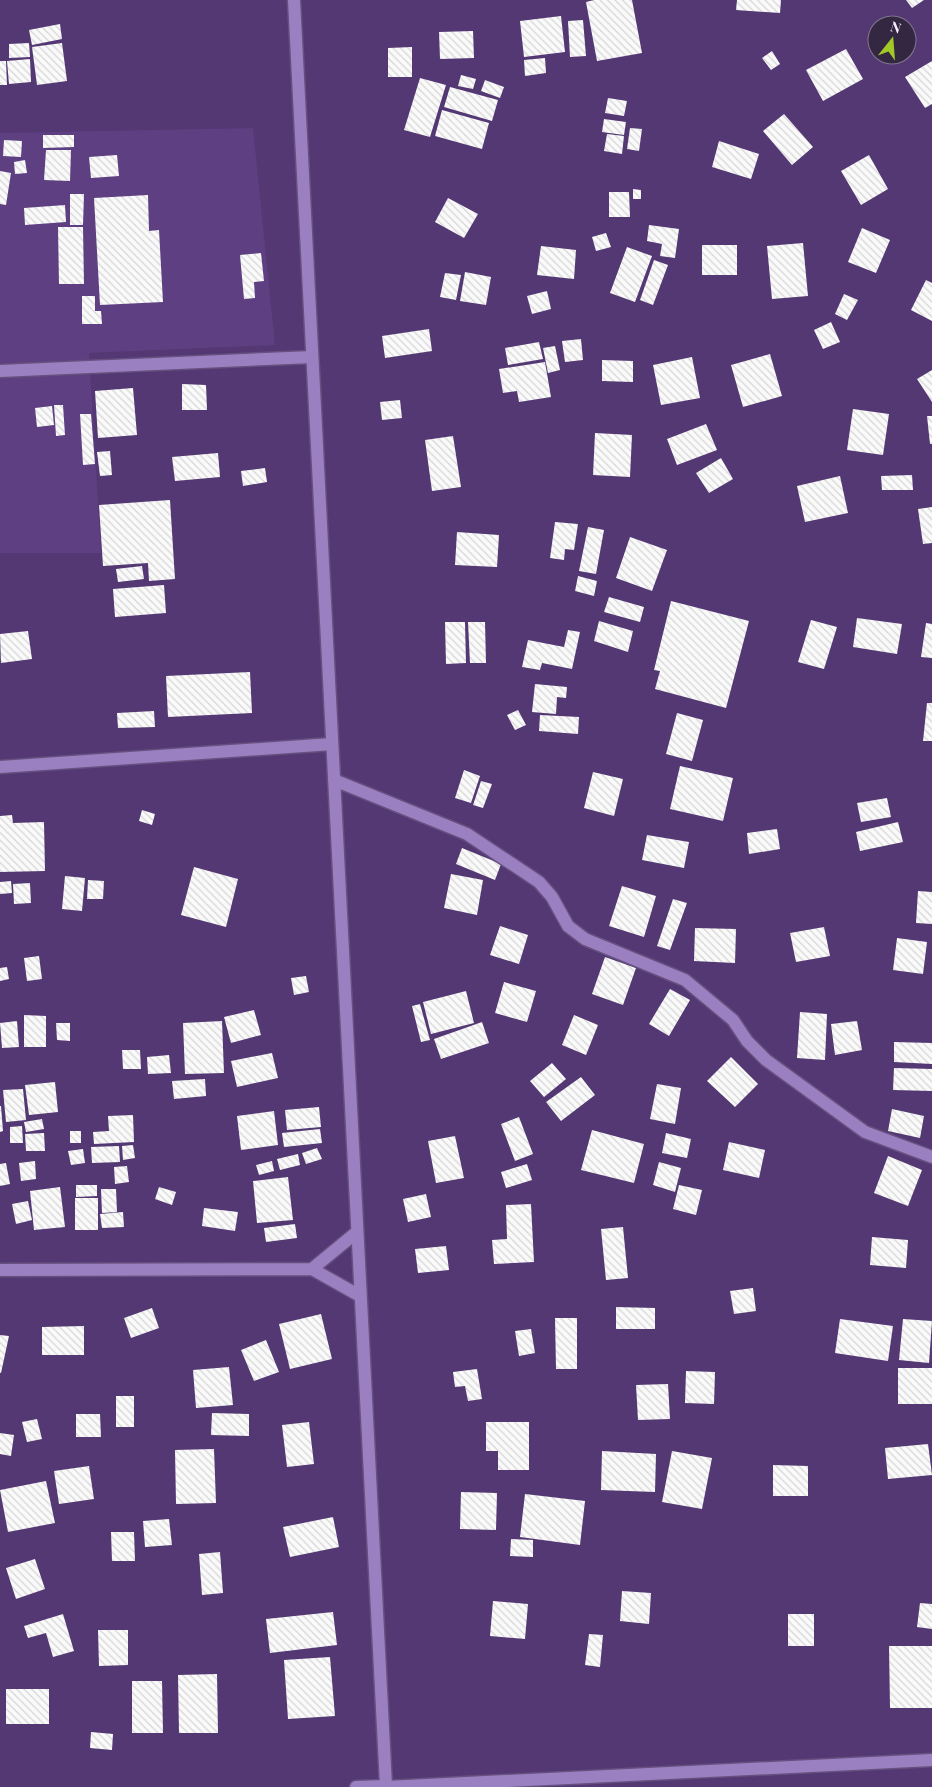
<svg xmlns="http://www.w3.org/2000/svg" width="932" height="1787" viewBox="0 0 932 1787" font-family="'Playfair Display',serif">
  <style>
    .built { fill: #5d3f82 }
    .building { fill: url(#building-back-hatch) }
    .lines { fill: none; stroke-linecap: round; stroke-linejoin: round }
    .street-casing { stroke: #66507f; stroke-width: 15 }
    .secondary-casing { stroke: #66507f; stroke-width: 15 }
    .street { stroke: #9b80c1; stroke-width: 12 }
    .secondary { stroke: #9b80c1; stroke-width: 12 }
  </style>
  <defs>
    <pattern id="building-back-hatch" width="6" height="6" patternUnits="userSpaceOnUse" patternTransform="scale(1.25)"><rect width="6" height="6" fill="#fafafa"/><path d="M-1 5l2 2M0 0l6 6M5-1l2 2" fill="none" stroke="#d7d6d7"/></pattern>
  </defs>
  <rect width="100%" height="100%" fill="#533873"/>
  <path class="built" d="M253,128L275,345L89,353L101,553H0V133Z"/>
  <path class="building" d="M594,0H632L642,53L597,61L586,2Z
    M737,0H781L780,13L736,10Z
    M906,0H924L912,8Z
    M561,16L565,52L524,57L520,21Z
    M583,20L586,56L570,57L568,21Z
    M60,24L62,39L32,45L29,30Z
    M473,31L474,58L440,59L439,32Z
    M29,43L30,57L9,58V44Z
    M62,43L67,81L37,85L32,47Z
    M412,47V77H388V48Z
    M846,49L863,79L823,101L806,70Z
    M772,51L780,64L771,70L762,58Z
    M545,58L546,73L525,76L524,60Z
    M30,59L31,82L9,84L7,61Z
    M0,61H6L7,85H0Z
    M932,61V104L925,108L905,77Z
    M461,75L476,79L473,89L458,86Z
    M420,78L446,85L430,137L404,130Z
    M485,80L504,87L500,98L481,91Z
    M450,87L498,100L492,121L444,107Z
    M608,98L627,101L624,116L605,113Z
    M442,110L489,123L482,149L435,136Z
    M784,114L813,147L792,165L763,131Z
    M604,119L626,122L624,135L602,132Z
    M630,128L642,129L639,151L627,149Z
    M607,134L624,136L622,154L604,151Z
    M43,135H74V147L43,148Z
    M4,140L22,141L21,157L3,156Z
    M719,141L759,154L751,179L712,167Z
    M46,150H71L70,181L44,180Z
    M117,155L119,176L91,178L89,157Z
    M869,155L888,189L861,205L841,171Z
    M25,160L27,173L15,174L14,162Z
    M0,171L11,173L6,205L0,204Z
    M633,189L641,190V199H633Z
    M609,192H629L630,217H609Z
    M70,194H84L83,225H70Z
    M148,195L149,231L159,230L163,302L100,305L94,198Z
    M448,198L478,214L464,238L435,222Z
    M65,205L66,222L25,225L24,208Z
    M649,225L679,229L675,258L660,256L662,244L647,241Z
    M58,227H83L84,284H59Z
    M862,228L890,240L876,273L848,262Z
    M606,233L611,247L596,251L592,237Z
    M803,243L808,296L772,299L767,246Z
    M702,245H737V275H702Z
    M541,246L576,250L574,279L537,275Z
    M627,247L652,256L635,302L610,293Z
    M261,253L264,281L254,282L255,298L244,299L240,255Z
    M654,260L668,265L653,305L640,300Z
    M465,272L491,277L486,305L460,301Z
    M445,273L461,275L456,300L440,297Z
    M926,280L932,283V321L911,310Z
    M547,291L551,309L532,314L527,296Z
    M844,294L858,300L847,320L835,314Z
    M82,296H95V311H101L102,324H82Z
    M831,322L840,342L823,349L814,330Z
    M429,329L432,351L385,358L382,336Z
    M581,339L583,360L565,362L562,341Z
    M539,342L543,359L508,365L505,348Z
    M555,346L560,370L548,373L543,348Z
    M770,354L782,396L743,407L731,365Z
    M692,357L700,398L661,405L653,365Z
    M602,360L633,361V382L602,381Z
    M545,362L551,397L519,402L517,391L503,393L499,369Z
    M932,370V402L917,379Z
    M182,384L206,385L207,410H182Z
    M133,388L137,435L98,438L95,391Z
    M400,400L402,418L382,420L380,402Z
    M54,405H63L65,435L56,436Z
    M52,406L54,425L37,427L35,408Z
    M853,409L889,414L883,455L847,450Z
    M80,414H91L95,464L83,465Z
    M927,416H932V444H930Z
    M706,424L717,450L677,465L667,439Z
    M595,433L632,435L630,477L593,475Z
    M453,436L461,487L432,491L425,440Z
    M110,451L112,475L100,476L97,452Z
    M218,453L220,477L175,481L172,457Z
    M721,458L733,479L709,493L696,473Z
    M265,468L267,482L243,486L241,471Z
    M912,475L913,490H882L881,476Z
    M840,476L848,513L805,522L797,486Z
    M170,500L175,579L149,581L148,563L103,566L99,505Z
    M932,507V543L923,544L918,509Z
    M555,522L578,524L574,550L565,549L564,560L550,558Z
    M588,527L604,530L596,574L579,571Z
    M457,532L499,535L497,567L455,565Z
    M630,537L667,550L652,591L616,578Z
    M142,566L144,579L118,582L116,569Z
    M578,576L597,581L594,596L575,591Z
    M164,585L166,613L115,617L113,589Z
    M609,597L644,607L640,622L604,612Z
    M671,601L749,621L726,708L655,689L660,671L654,670Z
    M857,618L902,624L897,654L853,647Z
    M811,620L837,627L824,669L798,662Z
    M599,621L633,631L628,652L594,641Z
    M445,622H465L466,663L446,664Z
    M468,622H485L486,663H470Z
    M926,623L932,624V658L921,657Z
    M568,630L580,632L572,669L542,663L540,670L522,667L528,640L564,647Z
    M28,631L32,659L1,663L0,634Z
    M250,672L252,713L168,717L166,676Z
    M535,684L567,687L566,698L557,697L556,714L532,712Z
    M927,703H932V741H923Z
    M518,710L526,725L515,730L507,715Z
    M154,711L155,727L118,728L117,713Z
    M677,713L703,720L692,761L666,754Z
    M540,715L579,717L578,734L539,731Z
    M680,766L733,778L723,821L670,809Z
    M464,770L480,776L471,803L455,798Z
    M593,772L623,779L614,816L584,808Z
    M481,781L492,784L483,808L473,805Z
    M887,798L891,817L861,822L857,803Z
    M142,810L155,814L152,825L139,821Z
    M12,815L13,823L44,822L45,871L0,872V816Z
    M898,822L903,842L860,851L856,832Z
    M777,829L780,849L749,854L747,833Z
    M647,835L689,842L684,868L642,860Z
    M462,848L501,864L495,880L456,864Z
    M194,867L238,879L226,927L181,915Z
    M451,874L483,880L477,915L444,908Z
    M65,876L85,878L82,911L62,909Z
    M88,880L104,881L103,899H87Z
    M11,881L12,893L0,894V882Z
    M30,883L31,903L14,904L13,884Z
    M622,886L656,896L644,937L609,926Z
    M918,891L932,892V924L916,923Z
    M673,899L687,903L670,950L657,946Z
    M500,926L528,935L519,964L490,955Z
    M824,927L830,956L796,962L790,933Z
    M695,928L736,929L735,963L694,961Z
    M897,938L927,942L923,974L893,970Z
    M39,956L42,979L27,981L24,958Z
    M605,957L636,968L623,1005L592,994Z
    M7,967L9,979L0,981V968Z
    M306,976L309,992L294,995L291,978Z
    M504,982L536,991L527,1022L495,1013Z
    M670,989L690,1000L669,1036L649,1024Z
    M466,991L474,1023L431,1034L423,1002Z
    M420,1004L430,1040L421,1042L412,1006Z
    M254,1010L261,1035L231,1043L224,1017Z
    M800,1012L827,1014L825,1060L797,1058Z
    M24,1015L46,1016V1047H24Z
    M574,1015L598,1025L586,1055L562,1045Z
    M17,1021L19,1047L2,1048L0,1023Z
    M222,1021L224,1073L185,1074L183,1023Z
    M857,1021L862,1050L835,1055L831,1024Z
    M482,1022L489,1043L441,1059L434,1039Z
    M56,1023H70V1041L57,1040Z
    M894,1042L932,1043V1064L894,1062Z
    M122,1050H140L141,1069H123Z
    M272,1053L278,1078L237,1087L231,1061Z
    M169,1055L171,1073L148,1074L147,1057Z
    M731,1057L758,1084L735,1107L707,1081Z
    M552,1063L566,1079L544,1097L530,1081Z
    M894,1068L932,1069V1091L893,1090Z
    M581,1077L595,1095L561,1121L546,1102Z
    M205,1079L206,1096L174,1099L172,1081Z
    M55,1082L58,1112L29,1115L25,1085Z
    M657,1084L681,1088L675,1124L650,1119Z
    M23,1089L26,1120L6,1122L3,1090Z
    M0,1106H1L3,1131L0,1132Z
    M319,1107L321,1127L287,1130L285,1110Z
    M892,1109L924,1116L920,1138L888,1131Z
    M274,1111L278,1145L241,1150L237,1116Z
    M133,1115L134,1142L94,1144L93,1132L109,1131L108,1116Z
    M519,1117L533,1154L515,1161L501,1124Z
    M42,1119L44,1129L26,1132L24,1122Z
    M22,1126L23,1143H10V1127Z
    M320,1129L322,1143L284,1147L282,1133Z
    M592,1130L644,1144L634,1183L581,1170Z
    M70,1131H81V1143H70Z
    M44,1133L45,1151H26L25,1134Z
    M666,1133L691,1139L687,1158L662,1153Z
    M455,1136L464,1178L436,1183L428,1141Z
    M729,1142L765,1150L759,1178L723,1170Z
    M133,1145L135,1158L123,1160L122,1146Z
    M119,1146L120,1162L92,1163L91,1147Z
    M317,1148L322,1159L306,1164L302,1153Z
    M83,1149L85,1163L71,1165L68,1151Z
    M298,1154L300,1165L280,1170L277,1159Z
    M888,1156L922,1170L908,1206L874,1193Z
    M35,1161L36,1179L21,1181L19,1163Z
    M272,1161L274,1171L259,1175L256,1165Z
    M659,1162L681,1168L675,1192L653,1185Z
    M6,1163L10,1184L0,1186V1164Z
    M527,1164L532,1180L506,1188L501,1172Z
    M127,1166L129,1182L115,1184L114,1167Z
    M288,1177L293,1220L257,1223L253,1181Z
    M76,1185H97V1196L76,1197Z
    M679,1185L702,1190L696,1215L673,1209Z
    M60,1187L65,1227L34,1230L30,1191Z
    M159,1187L176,1192L172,1205L155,1199Z
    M101,1189H116L117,1212L102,1213Z
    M426,1194L431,1217L408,1222L403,1199Z
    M75,1198H98V1230H75Z
    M28,1201L32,1220L16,1224L12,1204Z
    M531,1204L534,1262L494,1264L492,1240L507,1239L506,1205Z
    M204,1208L238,1212L235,1231L202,1226Z
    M123,1212L124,1227L102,1228L100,1214Z
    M295,1224L297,1238L266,1242L264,1228Z
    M623,1227L628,1278L606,1280L601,1229Z
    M872,1237L908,1240L906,1268L870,1265Z
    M446,1246L449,1270L418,1273L415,1249Z
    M753,1288L756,1311L734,1314L730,1291Z
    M616,1307L655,1308V1329H616Z
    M152,1308L159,1328L131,1338L124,1318Z
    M321,1314L332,1359L290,1369L279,1324Z
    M555,1318H577V1369H556Z
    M840,1319L893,1326L888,1361L835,1353Z
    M903,1319L932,1321L929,1363L899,1360Z
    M84,1326V1355H42V1327Z
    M531,1329L535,1353L519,1356L515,1331Z
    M0,1335L9,1336L1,1373H0Z
    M266,1340L279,1372L254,1381L241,1350Z
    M229,1367L233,1405L196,1408L193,1370Z
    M898,1368H932V1404H898Z
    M477,1369L482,1399L468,1401L465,1386L455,1387L453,1372Z
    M686,1371L715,1372L714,1404L685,1403Z
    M668,1384L670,1419L638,1420L636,1385Z
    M116,1396H134V1427H116Z
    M212,1413L249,1414V1436L211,1435Z
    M76,1414H100L101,1437H76Z
    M37,1419L42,1439L27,1442L22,1422Z
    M309,1422L314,1464L287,1467L282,1425Z
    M486,1422H529V1470H498V1451H486Z
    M0,1433L14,1435L11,1456L0,1454Z
    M928,1444L932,1475L888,1479L885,1448Z
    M214,1449L216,1503L176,1504L175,1450Z
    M602,1451L656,1454L655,1492L601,1490Z
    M672,1451L712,1458L702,1509L662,1502Z
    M773,1465L808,1466V1496H773Z
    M89,1466L94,1499L59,1504L54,1471Z
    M46,1481L55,1523L8,1532L0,1490Z
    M461,1492L497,1493L496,1530L460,1529Z
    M525,1494L585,1501L580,1545L520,1537Z
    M333,1517L339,1547L290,1557L283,1527Z
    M169,1519L172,1545L145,1547L143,1521Z
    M111,1532H134L135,1561H112Z
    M511,1539L533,1540V1557L510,1556Z
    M220,1552L223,1593L202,1595L199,1554Z
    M35,1559L45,1589L16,1599L6,1568Z
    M622,1591L651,1593L649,1624L620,1621Z
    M493,1601L528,1604L525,1639L490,1636Z
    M920,1603L932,1604V1629L917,1627Z
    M333,1612L337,1645L270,1653L266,1619Z
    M63,1614L74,1651L53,1657L46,1633L28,1638L24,1626Z
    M788,1614H814V1646H788Z
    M98,1630H128V1665L99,1666Z
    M589,1634L603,1635L600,1667L585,1665Z
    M889,1646H932V1708H890Z
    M330,1657L335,1716L288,1719L284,1660Z
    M217,1674L218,1733H179L178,1675Z
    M132,1681H162L163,1733H132Z
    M6,1689H49V1724H6Z
    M91,1732L113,1734L112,1750L90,1748Z"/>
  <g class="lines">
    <defs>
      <path id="street" d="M294,0L386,1786L356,1787
        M0,371L312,357
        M0,767L332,744
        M334,780L467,834L539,882L552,897L568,926L585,939L685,980L733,1020L747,1041L766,1060L865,1132L932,1157
        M312,1269L357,1232
        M0,1270L312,1269L360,1296"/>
      <path id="secondary" d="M386,1787L932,1760"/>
    </defs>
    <use href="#street" class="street-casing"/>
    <use href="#secondary" class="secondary-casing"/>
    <use href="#street" class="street"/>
    <use href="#secondary" class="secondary"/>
  </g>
  <g transform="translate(892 40) rotate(17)"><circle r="24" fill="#332742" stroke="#81778e"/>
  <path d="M0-4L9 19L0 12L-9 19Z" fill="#a2c928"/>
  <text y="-8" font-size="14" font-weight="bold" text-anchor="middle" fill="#f6f0ff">N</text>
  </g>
</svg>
